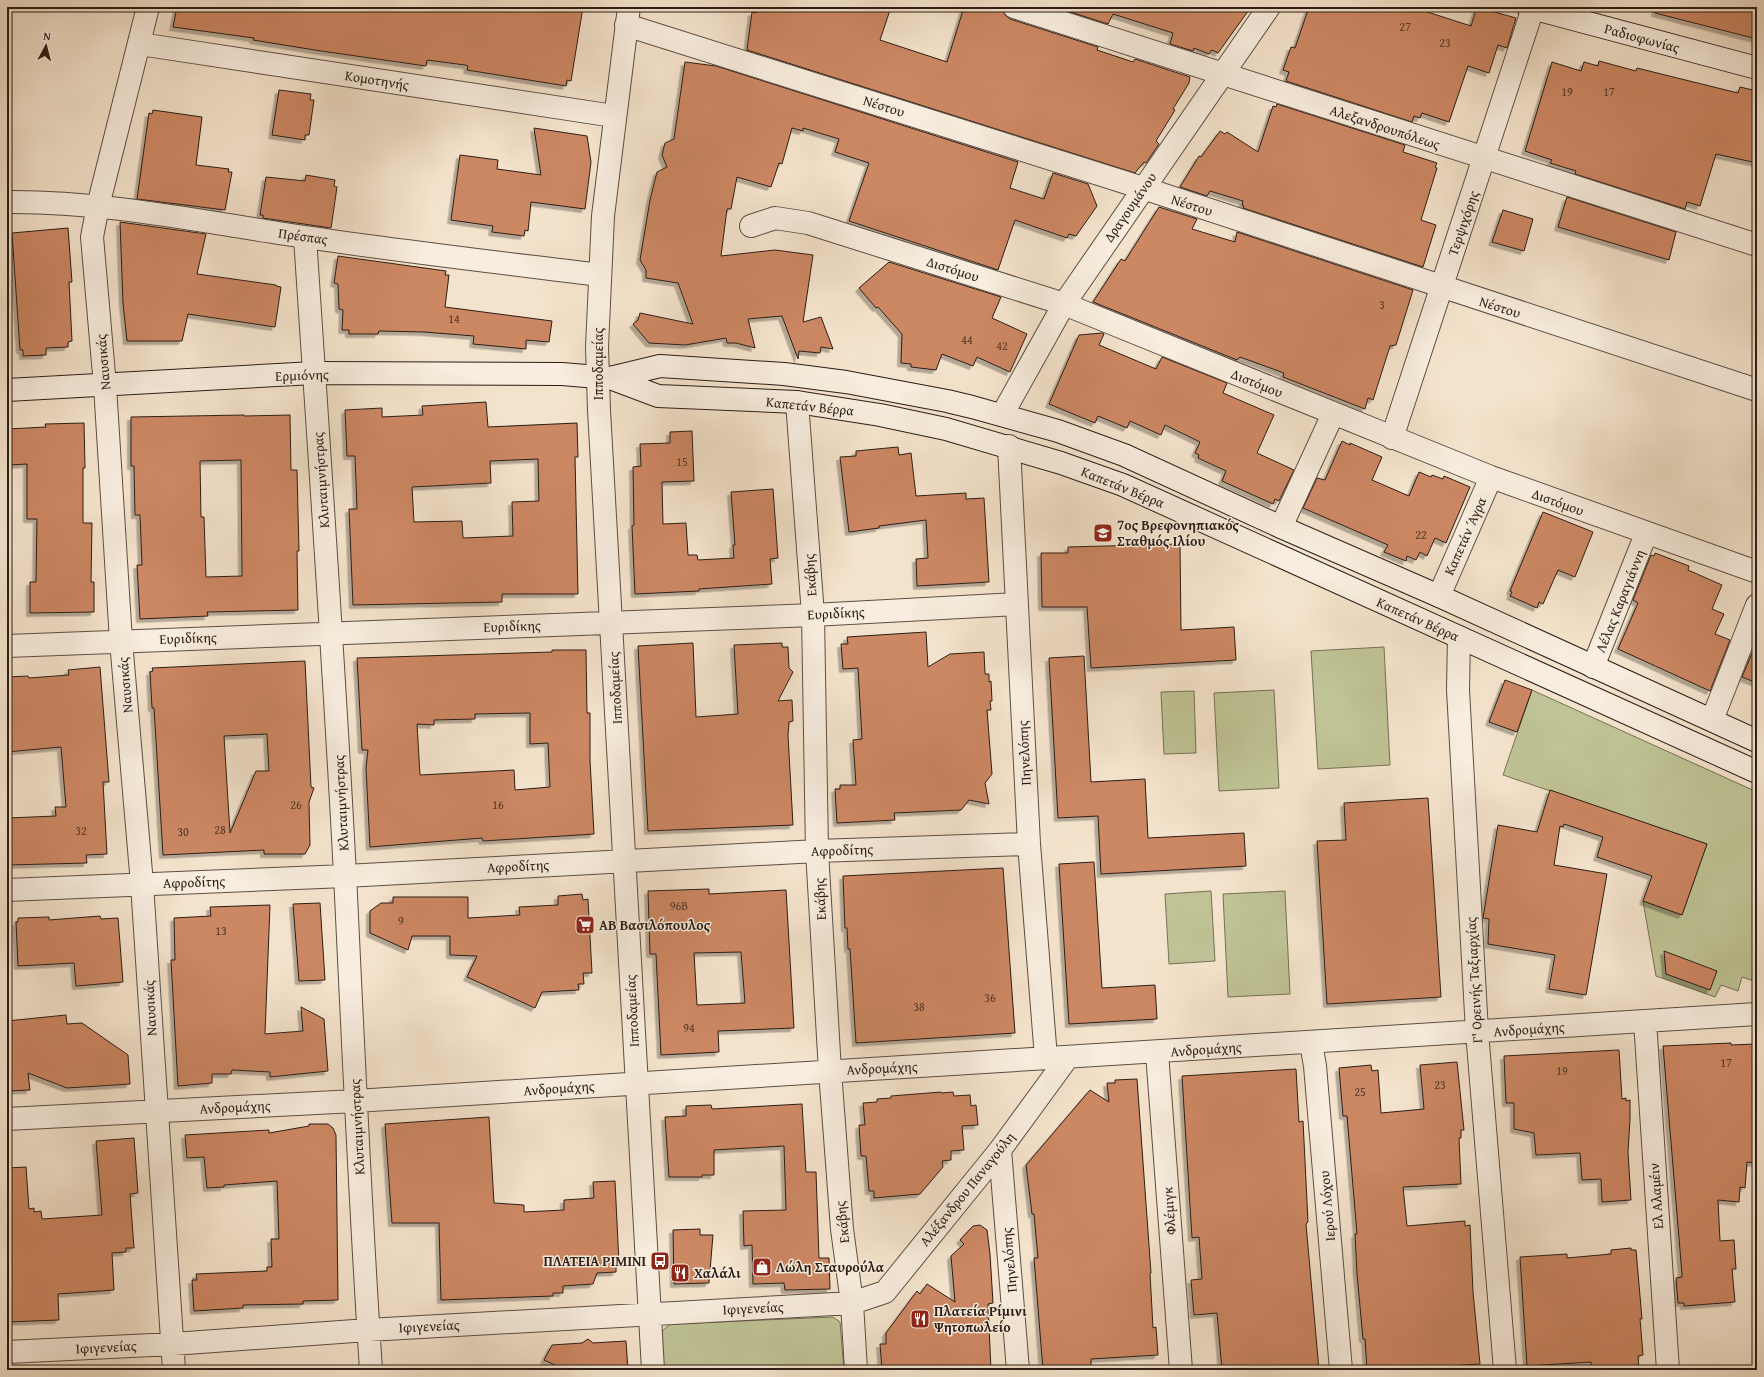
<svg xmlns="http://www.w3.org/2000/svg" width="1764" height="1377" viewBox="0 0 1764 1377" font-family="'Gentium Book Plus',serif">
  <style>
    .green { fill: #bfc395; stroke: #757056 }
    .building { fill: #cc8764; stroke: #2b1d16; fill-rule: evenodd; filter: url(#shadow) }
    .lines { fill: none; stroke-linecap: round; stroke-linejoin: round }
    .street-casing { stroke: #5d4e44; stroke-width: 24 }
    .secondary-casing { stroke: #2b1d16; stroke-width: 24 }
    .street { stroke: #f8edde; stroke-width: 22 }
    .secondary { stroke: #f8edde; stroke-width: 22 }
    .labels { text-anchor: middle; stroke-width: 3; stroke-linejoin: round; paint-order: stroke }
    .number-label { font-size: 12px; fill: #53382a }
    .street-label { font-size: 14px; fill: #2b1d16; stroke: #f8edde }
    .poi-label { font-size: 14px; font-weight: bold; fill: #2b1d16; stroke: #f8edde; text-anchor: start }
  </style>
  <defs>
    <filter id="shadow"><feDropShadow dx="-3.5" dy="3.5" stdDeviation="0" flood-color="#0004"/></filter>
  </defs>
  <rect width="100%" height="100%" fill="#f4e3cc"/>
  <filter id="stains"><feTurbulence type="fractalNoise" baseFrequency=".005" numOctaves="4"/><feColorMatrix values="0 0 0 0 .2 0 0 0 0 .09 0 0 0 0 .02 0 0 0 .5 -.17"/></filter>
  <radialGradient id="worn" r=".72"><stop offset=".6" stop-color="#630" stop-opacity="0"/><stop offset="1" stop-color="#630" stop-opacity=".3"/></radialGradient>
  <path class="green" d="M1384,647L1390,765L1318,769L1311,651Z
    M1274,690L1279,788L1219,791L1214,693Z
    M1532,690L1757,792V982L1742,977L1738,991L1721,985L1715,997L1656,976L1643,901L1682,915L1707,844L1503,775Z
    M1194,691L1196,753L1164,754L1161,692Z
    M1211,891L1215,961L1169,964L1165,894Z
    M1285,891L1290,994L1228,997L1223,894Z
    M833,1317L840,1322L844,1370H664L661,1332L670,1324Z"/>
  <path class="building" d="M177,7H583L571,81L567,80L566,86L467,70L468,66L465,65L427,60L426,66L321,51L253,40L254,38L173,27Z
    M759,7H891L880,40L947,62L964,7H1002L1005,15L1010,19L1098,47L1097,50L1133,62L1135,59L1190,77L1189,83L1173,109L1175,110L1156,141L1159,144L1146,163L1144,162L1135,173L747,50L752,12L756,13Z
    M1055,7H1251L1218,53L1212,50L1209,54L1194,48L1193,51L1170,44L1173,33L1113,14L1108,24Z
    M1309,7H1412L1471,26L1477,7L1516,18L1507,48L1498,45L1489,73L1468,66L1449,122L1422,113L1420,118L1414,116L1412,122L1286,81L1289,72L1283,70L1291,47L1295,48Z
    M1656,7H1757V39L1655,13Z
    M1599,61L1636,71L1637,68L1738,93L1740,87L1757,91V163L1716,154L1700,206L1687,202L1685,209L1575,174L1576,171L1550,163L1552,160L1525,151L1552,62L1581,71L1584,62L1598,66Z
    M685,62L716,66L1018,162L1010,188L1044,199L1053,173L1088,184L1097,206L1076,236L1069,234L1067,238L1015,220L998,270L849,221L869,163L835,152L839,139L803,128V131L792,128L782,164L779,163L771,187L737,177L731,209H727L721,256L775,250L813,255L803,322L821,317L833,349L821,347L820,353L799,351L798,359L782,316L748,319L755,348L736,343H727L726,338L685,345L649,343L633,324L638,320L640,313L693,324L678,283L646,278V270L640,260L650,200L657,172L667,167L662,155L665,143L674,139Z
    M279,90L311,94L310,100H314L309,135H305V140L272,135Z
    M1277,104L1405,145L1403,152L1437,163L1435,167L1437,168L1421,220L1436,225L1423,267L1243,208L1244,206L1242,205L1243,201L1210,191L1207,196L1180,187L1199,156L1201,157L1220,131L1225,134L1227,132L1258,152L1273,106L1276,107Z
    M153,110L202,117L196,165L229,169L228,172H232L225,210L137,199L149,113L152,114Z
    M534,128L587,136L591,162L585,209L531,202L528,231L525,230L524,236L492,232L493,226L451,220L460,155L498,160L497,169L541,175Z
    M306,175L335,180L334,186L337,187L331,228L263,218V215H260L266,177L305,181Z
    M1567,197L1676,232L1669,260L1558,227Z
    M1159,207L1197,219L1192,229L1235,242L1237,232L1413,290L1396,345L1390,346L1373,400L1368,398L1365,409L1283,377L1284,373L1240,357L1237,360L1093,302L1121,259L1125,261Z
    M1503,210L1533,219L1524,251L1492,242Z
    M120,222L206,234L197,274L276,285V286L281,287L275,327L188,314L182,341H127L123,303Z
    M68,228L72,282H69L72,341L68,342V347L46,348V355L23,356V350H20L12,233Z
    M338,256L446,271L445,275H449L445,307L552,321L549,342L526,340V349L473,344L474,336L424,332L379,331L378,334H349V330H342L343,310L339,309L338,284L334,283Z
    M889,262L1001,297L992,318L1027,334L1010,372L977,357L973,366L942,354L936,370L911,367V364L901,363L902,334L878,307L876,308L859,288Z
    M1102,333L1104,334L1099,345L1156,369L1162,357L1227,383L1223,393L1274,415L1257,453L1294,470L1279,501L1275,499L1273,504L1222,481L1226,471L1198,458L1199,455L1195,453L1200,442L1165,425L1161,435L1130,421L1127,428L1098,416L1095,423L1049,404L1079,335Z
    M486,402L488,427L577,423L578,457H575L578,594H502V602L353,605L349,509H357L355,456H347L345,410L382,408V417L423,415L422,406ZM538,459L539,501L512,502L513,536L463,538L462,521L414,522L412,487L491,483L490,461Z
    M244,415V416L290,415L291,470H297L299,551H297L298,610L207,612L208,616L140,619L137,565H142L140,515H135L134,466H131V417ZM241,460L242,576L206,577L204,517H201L200,461Z
    M84,423L85,468H83V523H92L91,582H94V612L30,613V582H36L37,519H27V464L9,465L7,429L46,427L45,424Z
    M692,431L694,481L662,482L663,524L686,523L688,555H697L698,560L734,558L733,545H735L731,492L773,489L778,558L770,559L772,584L699,589V591L635,594L632,526L634,525L633,467L641,466L640,444L670,443V432Z
    M1342,441L1350,445V443L1382,457L1372,480L1409,496L1419,472L1431,477L1432,475L1443,479L1444,476L1470,487L1446,543L1435,538L1427,556L1420,552L1416,560L1407,556L1406,561L1384,552L1388,545L1303,508L1317,478L1325,480Z
    M898,447L899,455L911,453L916,496L966,493V499L984,498L989,582L917,586L916,559L928,558L926,520L879,526V528L849,532L840,457L856,456V451Z
    M1543,512L1593,532L1575,577L1558,570L1543,604L1539,602L1537,608L1510,596L1512,592L1510,591Z
    M1180,544L1181,630L1234,627L1236,660L1091,668L1087,607H1042L1041,553H1068V547Z
    M1655,553L1689,566L1688,570L1722,585L1712,609L1724,614L1715,634L1730,640L1710,691L1618,649L1638,603L1633,600L1651,555L1654,556Z
    M926,632L928,667L950,654L984,652L985,674H989V682L991,681L992,701H990L991,710H987L992,774L985,783L989,804L969,800L961,810L894,813L895,820L837,823L835,789H840V785H856L853,740L862,739L858,668L843,669L841,644H848L847,637Z
    M693,643L696,717L738,714L734,645L782,643V647H788L789,668L793,672L778,701L792,700L793,721L789,722L788,735L793,825L648,831L638,646Z
    M552,650H586L587,713H590V760L594,834L483,841L482,838L370,847L366,768L368,750H362L357,658L552,652ZM530,713V744L548,743L550,787L515,790L514,770L420,775L417,724L434,725V720L475,719V714Z
    M1753,651L1757,653V683L1742,677Z
    M1084,656L1091,782L1145,779L1148,838L1244,833L1246,866L1101,874L1098,816L1058,818L1049,658Z
    M305,661L311,787L314,788L309,802L310,845L305,854H264V850L163,855L154,708H152L150,672L153,671L152,668ZM267,734L269,771H256L230,833L224,736Z
    M100,667L109,782H103L107,854L86,855L87,863L7,865V818L56,816L55,807H66L61,747L7,752V677L28,676L29,678L69,675L68,670Z
    M1505,680L1532,690L1517,732L1489,722Z
    M1550,790L1707,844L1682,915L1643,901L1652,876L1597,857L1603,837L1564,824L1563,827L1560,826L1554,865L1607,874L1586,995L1549,989L1555,955L1488,944L1489,919L1483,918L1498,825L1537,832Z
    M1428,798L1441,997L1327,1004L1317,841L1346,840L1344,803Z
    M1094,862L1102,988L1155,985L1157,1019L1069,1024L1059,864Z
    M1003,868L1015,1033L856,1043L850,949H848L847,928H845L843,876Z
    M709,889V894L786,890L794,1028L718,1031L719,1052L661,1055L656,954H650L648,891ZM741,952L745,1003L697,1005L694,953Z
    M582,894L583,900L588,899L592,973H583L584,984H578L579,990L542,992L535,1008L467,977L477,956L450,955V936H412L408,950L370,933V911L381,903H393V897H468V918L520,915L519,907L558,905V896Z
    M320,903L325,980L299,981L293,904Z
    M270,905L265,1034L303,1031L301,1007L324,1019L328,1071L270,1077V1072L232,1070L231,1074H212V1083L178,1086L171,960H175L174,918L211,916L210,907Z
    M100,916L101,919L118,918L123,982L76,986L74,963L18,966L16,922H18V918L49,917V920Z
    M1664,951L1717,971L1710,990L1666,974Z
    M66,1015L67,1024L82,1023L128,1055L130,1084L67,1088L28,1073L30,1090L7,1091V1021Z
    M1731,1043V1045L1756,1044L1757,1049V1163L1747,1162L1745,1188L1740,1187L1739,1202L1718,1200L1720,1241L1734,1240L1736,1269H1732L1735,1302L1684,1306V1303H1678L1676,1278L1682,1277V1274L1663,1046Z
    M1619,1050L1622,1099L1626,1098V1101L1630,1100V1120L1628,1152L1631,1200L1602,1202L1601,1179L1582,1180L1580,1153L1536,1155L1534,1133L1514,1129V1103H1506L1504,1056Z
    M1457,1062L1464,1130H1461V1138H1459L1461,1184L1403,1187L1407,1226L1465,1221V1226L1470,1225L1473,1292L1480,1364L1418,1368V1370H1367L1365,1339H1363L1357,1274L1355,1234H1357L1347,1116H1343L1339,1068L1371,1065L1372,1071L1378,1070L1381,1113L1424,1109L1420,1065Z
    M1296,1069L1299,1122L1303,1121L1308,1222L1306,1224L1319,1370H1222L1217,1313L1194,1315L1191,1280L1202,1279L1199,1237L1192,1238L1182,1076Z
    M1137,1079L1151,1273H1150L1153,1328L1156,1327L1158,1355L1091,1359V1370H1043L1034,1258H1038L1034,1214H1032L1026,1165L1090,1090L1109,1102L1107,1083H1115V1080Z
    M941,1092V1093L953,1092L954,1096L970,1095L971,1106L976,1105L978,1125L962,1126L964,1150L951,1151V1160L942,1161L943,1167L920,1194L874,1198V1191H869L866,1156H861L859,1125H865L863,1103L877,1102V1099L891,1098V1096Z
    M802,1104L806,1172H816L819,1258H829L830,1289L785,1290L784,1283L753,1284L752,1245L744,1246L743,1211L786,1210L784,1146L714,1150V1175H702V1177H669L665,1117L686,1116V1106L711,1105L712,1109Z
    M489,1117L494,1203L524,1205V1212L564,1210V1200L594,1198L593,1182L615,1181L619,1264H616V1272L597,1273L593,1284L563,1286V1293H553V1296L441,1300L439,1223H392L385,1124Z
    M309,1124H328L333,1128L336,1135L338,1300L303,1301V1304L243,1305V1308L194,1311L192,1280H197L196,1274L267,1271V1267H272L271,1239H279L277,1181L224,1185V1187L207,1188L204,1157L187,1158L185,1135L269,1130V1133L309,1126Z
    M134,1138L138,1193L130,1194L134,1248H126V1252L112,1253L114,1290L58,1294L59,1320L7,1322V1168L26,1167L29,1209L34,1208V1212L41,1211L42,1219L102,1215L96,1141Z
    M980,1225L987,1230L990,1254L993,1303L988,1304L991,1370H882L880,1344H886V1333L917,1291L920,1294L927,1284L955,1302L951,1256L964,1244L960,1240L973,1226Z
    M700,1229V1235H713L709,1283L674,1284L673,1230Z
    M1631,1248V1250H1636L1642,1319H1640L1643,1355L1638,1356L1639,1370H1591V1362L1527,1366L1520,1257L1567,1254V1258L1611,1254V1250Z
    M588,1339L593,1343L626,1341L628,1370H566L544,1360L552,1345L582,1343Z"/>
  <g class="lines">
    <defs>
      <path id="street" d="M148,7L98,206L92,237L105,386L121,641L142,884L174,1370
        M629,7L603,216L597,347L599,410L653,1370
        M1014,7L1757,245
        M626,25L1143,188L1757,390
        M140,44L614,116
        M7,202C100,201 193,220 285,234C390,250 495,262 600,275
        M751,226L775,218L808,223L1064,304L1491,477L1757,572
        M305,237C319,449 334,662 345,875C353,1040 360,1205 371,1370
        M797,402L813,615L817,851L830,1071L842,1229L852,1303L856,1370
        M1002,415L1064,304L1269,7
        M1392,438L1533,8
        M1009,446L1029,844L1046,1058
        M1281,527L1333,414
        M1439,596L1491,477
        M1459,637L1458,690L1477,1032L1505,1370
        M7,646L813,615L1017,604
        M1593,667L1646,534
        M1712,720L1757,605
        M7,890L345,876L817,851L1029,844
        M1645,1021L1668,1370
        M1311,1043L1315,1066L1341,1370
        M1157,1053L1181,1370
        M7,1119L355,1101L1757,1014
        M1000,1150L1018,1370
        M7,1352L173,1344L368,1330L852,1303L885,1292L1000,1150L1068,1057"/>
      <path id="secondary" d="M1528,7L1757,68
        M610,378L658,396L797,402L880,415L946,429L1061,463L1123,485L1757,772
        M7,390L314,373L562,374L610,378L660,366L784,374L846,382L947,401L972,407L1058,431L1124,455L1281,527L1439,596L1757,741"/>
    </defs>
    <use href="#street" class="street-casing"/>
    <use href="#secondary" class="secondary-casing"/>
    <use href="#street" class="street"/>
    <use href="#secondary" class="secondary"/>
  </g>
  <defs>
    <symbol id="school-square" viewBox="-11 -11 22 22"><rect x="-9" y="-9" width="18" height="18" rx="4" fill="#8f2418" stroke="#f8edde"/><path d="M0-5L7-2L0 1L-7-2ZM-4 1L0 2.5L4 1V4Q0 6-4 4Z" fill="#fff"/></symbol>
    <symbol id="supermarket-square" viewBox="-11 -11 22 22"><rect x="-9" y="-9" width="18" height="18" rx="4" fill="#8f2418" stroke="#f8edde"/><path d="M-6-5.5h2.5l.6 2H6L4.5 2H-2.5L-4.4-4H-6ZM-1.5 3.2a1.3 1.3 0 1 0 .1 0ZM3 3.2a1.3 1.3 0 1 0 .1 0Z" fill="#fff"/></symbol>
    <symbol id="bus-square" viewBox="-11 -11 22 22"><rect x="-9" y="-9" width="18" height="18" rx="4" fill="#8f2418" stroke="#f8edde"/><path d="M-5-6H5V4H4V6H2V4H-2V6H-4V4H-5ZM-3.5-4V0h7V-4ZM-3.5 1.2v1.5H-2V1.2ZM2 1.2v1.5H3.5V1.2Z" fill="#fff"/></symbol>
    <symbol id="shop-square" viewBox="-11 -11 22 22"><rect x="-9" y="-9" width="18" height="18" rx="4" fill="#8f2418" stroke="#f8edde"/><path d="M-5-2.5h2.3a2.7 3.5 0 0 1 5.4 0H5L5.5 6h-11ZM-1.5-2.5h3a1.5 2.3 0 0 0-3 0Z" fill="#fff"/></symbol>
    <symbol id="restaurant-square" viewBox="-11 -11 22 22"><rect x="-9" y="-9" width="18" height="18" rx="4" fill="#8f2418" stroke="#f8edde"/><path d="M-5-6h1v4h1v-4h1v4h1v-4h1v5L-1.5 .5V6h-2V.5L-5-1ZM5-6V6H3V1.5H1.5Q1.5-4 5-6Z" fill="#fff"/></symbol>
  </defs>
  <g fill-rule="evenodd">
    <use href="#school-square" x="1092" y="522" width="22" height="22"/>
    <use href="#supermarket-square" x="574" y="914" width="22" height="22"/>
    <use href="#bus-square" x="649" y="1250" width="22" height="22"/>
    <use href="#shop-square" x="751" y="1256" width="22" height="22"/>
    <use href="#restaurant-square" x="669" y="1262" width="22" height="22"/>
    <use href="#restaurant-square" x="909" y="1308" width="22" height="22"/>
  </g>
  <g class="labels">
    <g class="number-label">
      <text x="1405" y="31">27</text>
      <text x="1445" y="47">23</text>
      <text x="1567" y="96">19</text>
      <text x="1609" y="96">17</text>
      <text x="1382" y="309">3</text>
      <text x="454" y="323">14</text>
      <text x="967" y="344">44</text>
      <text x="1002" y="350">42</text>
      <text x="682" y="466">15</text>
      <text x="1421" y="539">22</text>
      <text x="296" y="809">26</text>
      <text x="498" y="809">16</text>
      <text x="220" y="834">28</text>
      <text x="81" y="835">32</text>
      <text x="183" y="836">30</text>
      <text x="679" y="910">96B</text>
      <text x="401" y="925">9</text>
      <text x="221" y="935">13</text>
      <text x="990" y="1002">36</text>
      <text x="919" y="1011">38</text>
      <text x="689" y="1032">94</text>
      <text x="1726" y="1067">17</text>
      <text x="1562" y="1075">19</text>
      <text x="1440" y="1089">23</text>
      <text x="1360" y="1096">25</text>
    </g>
    <g class="street-label">
      <text transform="translate(1642 38) rotate(15)" y="5">Ραδιοφωνίας</text>
      <text transform="translate(377 80) rotate(9)" y="5">Κομοτηνής</text>
      <text transform="translate(884 106) rotate(18)" y="5">Νέστου</text>
      <text transform="translate(1385 127) rotate(18)" y="5">Αλεξανδρουπόλεως</text>
      <text transform="translate(1192 205) rotate(18)" y="5">Νέστου</text>
      <text transform="translate(1130 207) rotate(-55)" y="5">Δραγουμάνου</text>
      <text transform="translate(1463 223) rotate(-71)" y="5">Τερψιχόρης</text>
      <text transform="translate(303 236) rotate(8)" y="5">Πρέσπας</text>
      <text transform="translate(953 269) rotate(18)" y="5">Διστόμου</text>
      <text transform="translate(1500 307) rotate(18)" y="5">Νέστου</text>
      <text transform="translate(103 362) rotate(-95)" y="5">Ναυσικάς</text>
      <text transform="translate(598 364) rotate(-90)" y="5">Ιπποδαμείας</text>
      <text transform="translate(302 375) rotate(-2)" y="5">Ερμιόνης</text>
      <text transform="translate(1257 383) rotate(22)" y="5">Διστόμου</text>
      <text transform="translate(810 406) rotate(6)" y="5">Καπετάν Βέρρα</text>
      <text transform="translate(321 480) rotate(-94)" y="5">Κλυταιμνήστρας</text>
      <text transform="translate(1123 487) rotate(22)" y="5">Καπετάν Βέρρα</text>
      <text transform="translate(1558 502) rotate(20)" y="5">Διστόμου</text>
      <text transform="translate(1465 536) rotate(-66)" y="5">Καπετάν Άγρα</text>
      <text transform="translate(810 575) rotate(-94)" y="5">Εκάβης</text>
      <text transform="translate(1620 601) rotate(-68)" y="5">Λέλας Καραγιάννη</text>
      <text transform="translate(836 613) rotate(-3)" y="5">Ευριδίκης</text>
      <text transform="translate(1418 619) rotate(24)" y="5">Καπετάν Βέρρα</text>
      <text transform="translate(512 626) rotate(-2)" y="5">Ευριδίκης</text>
      <text transform="translate(188 638) rotate(-2)" y="5">Ευριδίκης</text>
      <text transform="translate(125 685) rotate(-95)" y="5">Ναυσικάς</text>
      <text transform="translate(615 688) rotate(-93)" y="5">Ιπποδαμείας</text>
      <text transform="translate(1024 753) rotate(-93)" y="5">Πηνελόπης</text>
      <text transform="translate(341 803) rotate(-93)" y="5">Κλυταιμνήστρας</text>
      <text transform="translate(842 850) rotate(-2)" y="5">Αφροδίτης</text>
      <text transform="translate(518 866) rotate(-3)" y="5">Αφροδίτης</text>
      <text transform="translate(194 882) rotate(-2)" y="5">Αφροδίτης</text>
      <text transform="translate(820 899) rotate(-93)" y="5">Εκάβης</text>
      <text transform="translate(1474 980) rotate(-93)" y="5">Γ' Ορεινής Ταξιαρχίας</text>
      <text transform="translate(150 1008) rotate(-93)" y="5">Ναυσικάς</text>
      <text transform="translate(632 1011) rotate(-93)" y="5">Ιπποδαμείας</text>
      <text transform="translate(1529 1029) rotate(-4)" y="5">Ανδρομάχης</text>
      <text transform="translate(1206 1049) rotate(-4)" y="5">Ανδρομάχης</text>
      <text transform="translate(882 1068) rotate(-3)" y="5">Ανδρομάχης</text>
      <text transform="translate(559 1088) rotate(-4)" y="5">Ανδρομάχης</text>
      <text transform="translate(235 1107) rotate(-3)" y="5">Ανδρομάχης</text>
      <text transform="translate(357 1127) rotate(-93)" y="5">Κλυταιμνήστρας</text>
      <text transform="translate(967 1189) rotate(-51)" y="5">Αλέξανδρου Παναγούλη</text>
      <text transform="translate(1656 1196) rotate(-94)" y="5">Ελ Αλαμέιν</text>
      <text transform="translate(1327 1206) rotate(-95)" y="5">Ιερού Λόχου</text>
      <text transform="translate(1169 1211) rotate(-94)" y="5">Φλέμιγκ</text>
      <text transform="translate(842 1222) rotate(-96)" y="5">Εκάβης</text>
      <text transform="translate(1009 1260) rotate(-95)" y="5">Πηνελόπης</text>
      <text transform="translate(753 1308) rotate(-3)" y="5">Ιφιγενείας</text>
      <text transform="translate(429 1326) rotate(-3)" y="5">Ιφιγενείας</text>
      <text transform="translate(106 1347) rotate(-3)" y="5">Ιφιγενείας</text>
    </g>
    <g class="poi-label">
      <text x="1117" y="530">7ος Βρεφονηπιακός<tspan x="1117" dy="16">Σταθμός Ιλίου</tspan></text>
      <text x="599" y="930">ΑΒ Βασιλόπουλος</text>
      <text x="646" y="1266" text-anchor="end">ΠΛΑΤΕΙΑ ΡΙΜΙΝΙ</text>
      <text x="776" y="1272">Λώλη Σταυρούλα</text>
      <text x="694" y="1278">Χαλάλι</text>
      <text x="934" y="1316">Πλατεία Ρίμινι<tspan x="934" dy="16">Ψητοπωλείο</tspan></text>
    </g>
  </g>
  <rect width="1764" height="1377" fill="none" stroke="#f4e3cc" stroke-width="24"/>
  <rect x="8" y="8" width="1748" height="1361" fill="none" stroke="#2b1d16" stroke-width="2"/>
  <rect x="12" y="12" width="1740" height="1353" fill="none" stroke="#2b1d16"/>
  <g transform="translate(46 46) rotate(7)" stroke="#f8edde" stroke-width="3" paint-order="stroke">
  <path d="M0-3L7 15L0 10L-7 15Z" fill="#2b1d16"/>
  <text y="-6" font-size="11" font-weight="bold" text-anchor="middle" fill="#2b1d16">N</text>
  </g>
  <rect width="100%" height="100%" filter="url(#stains)"/>
  <rect width="100%" height="100%" fill="url(#worn)"/>
</svg>
